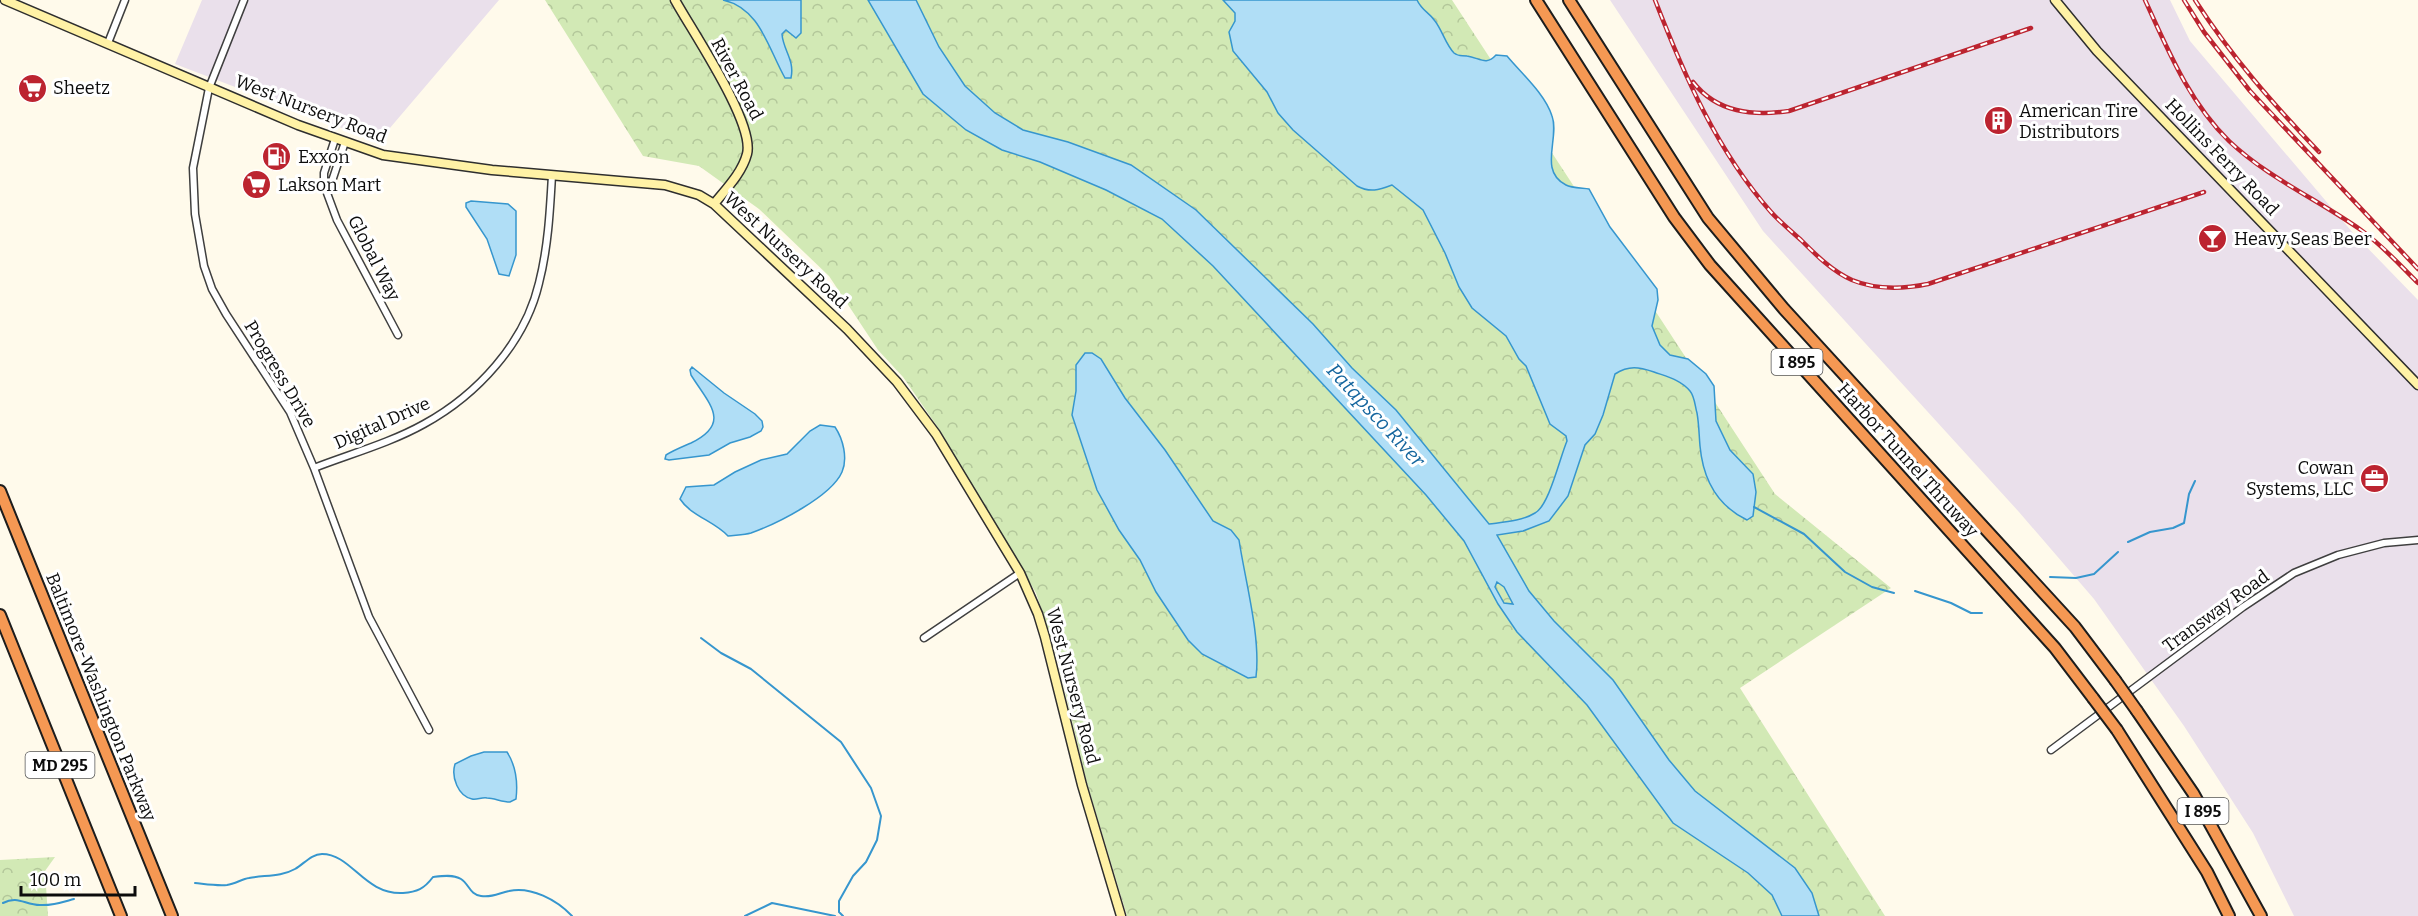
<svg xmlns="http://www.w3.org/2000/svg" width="2418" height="916" viewBox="0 0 2418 916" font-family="Bitter,serif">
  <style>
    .industrial { fill: #eae0eb }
    .park { fill: url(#park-crowns) }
    .water { fill: #b0def6; stroke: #3696ce; stroke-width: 1.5; fill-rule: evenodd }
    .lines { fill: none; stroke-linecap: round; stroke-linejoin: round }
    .stream { stroke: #3696ce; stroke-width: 2 }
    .street-casing { stroke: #3f3f3f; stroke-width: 9 }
    .secondary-casing { stroke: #2e2e2e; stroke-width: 11 }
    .highway-casing { stroke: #1d1d1d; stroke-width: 14 }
    .street { stroke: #fff; stroke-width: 6 }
    .secondary { stroke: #fff2a6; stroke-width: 8 }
    .highway { stroke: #f59853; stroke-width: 10 }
    .rail-casing { stroke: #bc2430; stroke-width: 4.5 }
    .rail { stroke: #fff; stroke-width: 2; stroke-dasharray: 7; stroke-linecap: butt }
    .highway-bridge-casing { stroke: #1d1d1d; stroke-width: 14; stroke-linecap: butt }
    .highway-bridge { stroke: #f59853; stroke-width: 10 }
    .labels { text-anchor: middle; stroke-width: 6; stroke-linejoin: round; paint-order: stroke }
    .shield { fill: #fff; stroke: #555; stroke-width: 1.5 }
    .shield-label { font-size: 16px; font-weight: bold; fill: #0c0c0c }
    .street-label { font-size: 18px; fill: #0c0c0c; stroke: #fff }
    .poi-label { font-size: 18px; fill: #0c0c0c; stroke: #fff; text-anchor: start }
    .water-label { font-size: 20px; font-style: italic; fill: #15669e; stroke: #fff }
  </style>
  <defs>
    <pattern id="park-crowns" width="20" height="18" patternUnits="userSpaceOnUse" patternTransform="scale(1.5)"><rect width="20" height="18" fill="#d2e9b5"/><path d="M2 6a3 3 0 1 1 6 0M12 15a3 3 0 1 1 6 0" fill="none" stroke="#b3c79a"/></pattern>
  </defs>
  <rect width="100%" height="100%" fill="#fffaeb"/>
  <path class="industrial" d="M202,0H499L378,142L175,64Z
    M1610,0H2170L2190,41L2353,233L2418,300V916H2294L2253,833L2184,726L2094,599L2019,512L1763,231Z"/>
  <path class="park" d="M545,0H1452L1775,494L1891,588L1740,688L1885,916H1127L1087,783L1054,646L1036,593L941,432L903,377L878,350L829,276L759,209L699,166L643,156Z
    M55,857L45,871L48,916H0V860Z"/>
  <path class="water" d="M723,0H801V33L796,38L786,30L782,34C783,50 795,60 791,78H785C768,48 760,8 723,0Z
    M868,0H916L939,47L965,86L995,113L1023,130L1068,142L1131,165L1196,210L1313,324L1352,368L1396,410L1489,524C1504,522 1522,521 1535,513C1549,506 1560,457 1567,441L1566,436L1550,424L1526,366L1519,359L1506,336L1472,308L1459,287L1445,253L1423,210L1392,185C1379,190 1370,193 1357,186L1293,130L1278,113L1267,92L1233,51L1229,32L1235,21V13L1223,0H1417C1422,11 1429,12 1435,21C1442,30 1446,45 1454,53C1459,57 1462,55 1467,56C1480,58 1486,66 1496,55L1507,56C1522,74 1545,94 1552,116C1560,138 1538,171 1566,185C1571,188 1582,188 1589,189L1610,227L1657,289L1658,300L1652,326L1660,345L1670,355L1688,359L1706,374L1714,386L1716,421L1730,450L1753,474L1756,492L1753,516L1747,520C1716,505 1703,479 1700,446C1699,435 1699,424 1697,413C1695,407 1695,397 1690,391C1681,380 1668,377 1654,372C1639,367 1629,365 1615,374L1603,415L1595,434L1585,445L1568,496L1549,521L1523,531L1497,535L1529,591L1554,621L1613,680L1669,760L1695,791L1795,868L1812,893L1819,916H1782L1772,895L1748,873L1673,823L1587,705L1517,632L1498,604L1464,541L1426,495L1213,266L1162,219L1106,190L1040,162L1002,150L966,130L923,94ZM1497,582L1504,587L1513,604L1504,603L1495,587Z
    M471,201L508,204L516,211V255L509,276L499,274L487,239L466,207V203Z
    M1085,353H1092L1101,359L1125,398L1165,450L1213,521L1231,530L1239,540C1245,580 1261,637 1256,677L1248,678L1202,654L1188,640L1156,592L1140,560L1119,530L1097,490L1072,415L1076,391V365Z
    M692,367L724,393L755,414L762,421L763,427L761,431L750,437L730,443L709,455L669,460L665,459L666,455C674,450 682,447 691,443C732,423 709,404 691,375L690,370Z
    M820,425L835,427C843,439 848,458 842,472C831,497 776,524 751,533C744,535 735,535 728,536C714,521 691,516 680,499L686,487L714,485L735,472L761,460L787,454L810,431Z
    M484,752H507C516,766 518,782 516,799L510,802C502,802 494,798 487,798C482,797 477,800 472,799C458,796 451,777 455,764L471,756Z"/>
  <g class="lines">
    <path class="stream" d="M1754,507L1804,534L1845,572L1872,587L1894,593
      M2128,542L2150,532L2173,528L2184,523L2189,494L2195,481
      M2050,577L2076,578L2094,574L2118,552
      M1915,591L1951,603L1971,613H1982
      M701,638L721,653L751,669L841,742L871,788L881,816L877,840L866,862L853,876L839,901V912L843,916
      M195,883C205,884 217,886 227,885C235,884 242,879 249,878C264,875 281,877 295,869C304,864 311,854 322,854C352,854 364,895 403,893C417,892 424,889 433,877C441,876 453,874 461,879C469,884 470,895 481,896C492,898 499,893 509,891C531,886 557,900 572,916
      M3,903C18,895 25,905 40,905C52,906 63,902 74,899
      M745,916L772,903L835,916"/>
    <defs>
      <path id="street" d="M244,0L209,88L193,168L195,214L204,266L212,289L226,314L290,412L314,468L369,617L429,730
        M108,43L125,0
        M335,139L324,173V185L337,220L398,335
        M328,193L345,142
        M314,468C350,454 390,443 424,424C477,395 525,343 539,283C548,248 550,211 552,175
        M924,638L1020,573
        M2051,750L2243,607L2294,573L2338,555L2384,543L2418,540"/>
      <path id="secondary" d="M5,0L298,125L383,155L492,170L665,185L699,195L714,204L847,329L897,382L936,434L1020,573L1038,614L1045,637L1082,785L1121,916
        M675,0C692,31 755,123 747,154C742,173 726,189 714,204
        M2055,0L2097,51L2418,385"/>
      <path id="highway" d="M1536,0L1674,217L1710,265L2055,648L2093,698
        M1569,0L1708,218L1784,309L2075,627L2115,680
        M0,491L172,916
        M0,615L121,916
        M2137,711L2193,793L2261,916
        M2117,730L2207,872L2229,916"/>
    </defs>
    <use href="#street" class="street-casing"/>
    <use href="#secondary" class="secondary-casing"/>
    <use href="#highway" class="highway-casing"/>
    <use href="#street" class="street"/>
    <use href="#secondary" class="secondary"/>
    <use href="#highway" class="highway"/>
    <defs>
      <path id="rail" d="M1655,0C1684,75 1717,151 1771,212C1780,222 1791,231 1801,240C1816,255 1832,271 1852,280C1876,290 1903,289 1928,284L2204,192
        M2145,0C2168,50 2189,102 2229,141C2268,178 2317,199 2361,230C2382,245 2400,265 2418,283
        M2184,0L2204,32L2250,91L2418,269
        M2195,0C2231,56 2273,104 2319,152
        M1693,82C1717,113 1753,116 1789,111L2031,28"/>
    </defs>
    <use href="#rail" class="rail-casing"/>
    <use href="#rail" class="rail"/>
    <defs>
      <path id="highway-bridge" d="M2115,680L2137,711
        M2093,698L2117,730"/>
    </defs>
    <use href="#highway-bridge" class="highway-bridge-casing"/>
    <use href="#highway-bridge" class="highway-bridge"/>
  </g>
  <defs>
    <symbol id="supermarket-disc" viewBox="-11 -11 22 22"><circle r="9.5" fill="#bc2430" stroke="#fff"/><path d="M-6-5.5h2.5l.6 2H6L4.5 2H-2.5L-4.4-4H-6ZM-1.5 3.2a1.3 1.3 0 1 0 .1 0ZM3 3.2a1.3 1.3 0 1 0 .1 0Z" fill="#fff"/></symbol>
    <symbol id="building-disc" viewBox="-11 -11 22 22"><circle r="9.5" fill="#bc2430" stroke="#fff"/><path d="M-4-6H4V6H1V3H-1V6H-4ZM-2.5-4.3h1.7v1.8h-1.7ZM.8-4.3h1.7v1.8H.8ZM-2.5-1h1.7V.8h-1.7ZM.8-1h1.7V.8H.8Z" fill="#fff"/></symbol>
    <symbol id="fuel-disc" viewBox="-11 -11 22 22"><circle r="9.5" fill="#bc2430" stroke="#fff"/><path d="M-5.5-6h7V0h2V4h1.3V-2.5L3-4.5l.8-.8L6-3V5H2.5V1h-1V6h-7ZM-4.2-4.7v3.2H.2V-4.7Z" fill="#fff"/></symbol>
    <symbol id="bar-disc" viewBox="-11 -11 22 22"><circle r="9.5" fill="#bc2430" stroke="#fff"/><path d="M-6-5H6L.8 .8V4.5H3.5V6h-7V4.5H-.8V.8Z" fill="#fff"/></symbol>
    <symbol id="office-disc" viewBox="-11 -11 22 22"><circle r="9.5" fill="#bc2430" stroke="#fff"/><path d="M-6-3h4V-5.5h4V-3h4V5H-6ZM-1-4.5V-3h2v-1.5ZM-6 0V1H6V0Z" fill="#fff"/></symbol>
  </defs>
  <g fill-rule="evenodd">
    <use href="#supermarket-disc" x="16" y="72" width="33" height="33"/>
    <use href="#building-disc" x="1982" y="104" width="33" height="33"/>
    <use href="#fuel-disc" x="260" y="140" width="33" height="33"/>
    <use href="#supermarket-disc" x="240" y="168" width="33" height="33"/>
    <use href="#bar-disc" x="2196" y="222" width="33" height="33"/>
    <use href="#office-disc" x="2358" y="462" width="33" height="33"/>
  </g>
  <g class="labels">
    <g class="shield">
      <rect x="1771.5" y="349" width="51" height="26" rx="4.5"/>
      <rect x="25.5" y="752" width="69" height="26" rx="4.5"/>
      <rect x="2177.5" y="798" width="51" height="26" rx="4.5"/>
    </g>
    <g class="shield-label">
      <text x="1797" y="368">I 895</text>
      <text x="60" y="771">MD 295</text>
      <text x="2203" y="817">I 895</text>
    </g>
    <g class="street-label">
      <text transform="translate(737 79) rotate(62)" y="6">River Road</text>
      <text transform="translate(311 109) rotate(21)" y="6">West Nursery Road</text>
      <text transform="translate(2222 157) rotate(46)" y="6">Hollins Ferry Road</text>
      <text transform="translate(786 250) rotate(43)" y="6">West Nursery Road</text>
      <text transform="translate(374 258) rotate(63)" y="6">Global Way</text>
      <text transform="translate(280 374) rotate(59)" y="6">Progress Drive</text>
      <text transform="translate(382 423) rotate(-24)" y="6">Digital Drive</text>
      <text transform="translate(1908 460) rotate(48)" y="6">Harbor Tunnel Thruway</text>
      <text transform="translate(2216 611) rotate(-36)" y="6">Transway Road</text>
      <text transform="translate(1073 686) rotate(75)" y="6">West Nursery Road</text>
      <text transform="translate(101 697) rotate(68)" y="6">Baltimore-Washington Parkway</text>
    </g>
    <g class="poi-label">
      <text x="53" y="94">Sheetz</text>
      <text x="2019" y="117">American Tire<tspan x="2019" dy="21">Distributors</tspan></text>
      <text x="298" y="163">Exxon</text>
      <text x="278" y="191">Lakson Mart</text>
      <text x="2234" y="245">Heavy Seas Beer</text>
      <text x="2354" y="474" text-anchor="end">Cowan<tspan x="2354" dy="21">Systems, LLC</tspan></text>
    </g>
    <g class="water-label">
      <text transform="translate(1376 415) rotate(47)" y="7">Patapsco River</text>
    </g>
  </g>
  <path d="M21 886v9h114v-9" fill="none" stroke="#0c0c0c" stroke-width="3"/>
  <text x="30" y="886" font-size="18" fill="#0c0c0c" stroke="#ffffff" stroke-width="4.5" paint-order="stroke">100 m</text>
</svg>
